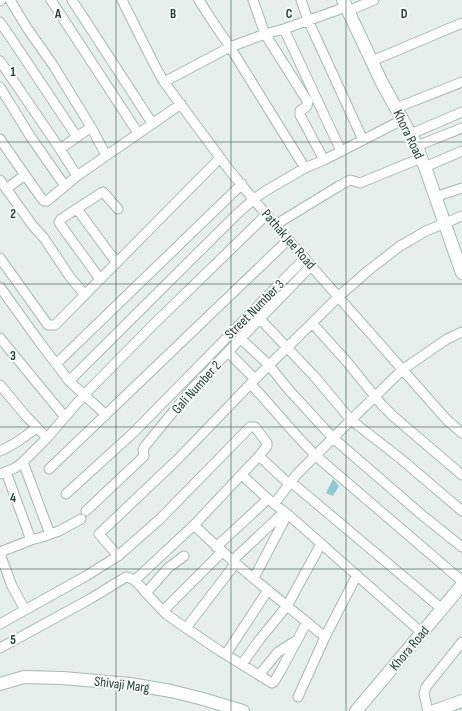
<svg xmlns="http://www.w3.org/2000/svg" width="462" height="711" viewBox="0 0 462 711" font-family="'Sofia Sans Condensed',sans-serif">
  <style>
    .water { fill: #8ec9d4 }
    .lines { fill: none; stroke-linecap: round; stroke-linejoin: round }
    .street-casing { stroke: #a8b8b2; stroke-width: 11 }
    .secondary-casing { stroke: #a4bbb3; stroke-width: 14 }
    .street { stroke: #fff; stroke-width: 9 }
    .secondary { stroke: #fff; stroke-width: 12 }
    .grid { fill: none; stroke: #24423a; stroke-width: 1; stroke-opacity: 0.55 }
    .labels { text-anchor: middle; stroke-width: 4; stroke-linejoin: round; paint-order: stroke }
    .street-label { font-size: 14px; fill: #24423a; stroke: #f7fbf9 }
    .grid-label { font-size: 13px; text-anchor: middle; font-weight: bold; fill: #24423a; stroke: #f7fbf9; stroke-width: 4; stroke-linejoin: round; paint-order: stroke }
  </style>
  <rect width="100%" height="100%" fill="#e6efeb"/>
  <path class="water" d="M333,479L339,486L333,496L326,493Z"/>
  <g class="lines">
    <defs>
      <path id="street" d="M10,0L27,28L53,65L91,127
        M51,0L138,133
        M72,0L152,123
        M122,0L155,66L164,82L230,171L275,225L446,419L462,433
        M199,0L207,13L230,47L305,168
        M253,0L265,34L308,102L307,106L300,111V115L324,160
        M301,0L308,20L363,140
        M0,1L1,0
        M348,11L374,0
        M0,22L11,38L77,137
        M284,29L341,151
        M0,61L60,149
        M372,61L462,23
        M164,82L230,47L265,34L284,29L346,7
        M0,87L30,136L65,186
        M396,108L462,82
        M411,134L462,112
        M0,139L25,175
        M417,146L462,128
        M425,167L462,151
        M77,176L60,149L91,127L106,155
        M0,180L33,226L44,238L70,277L85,295
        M6,189L25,175L42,199L44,201H47L77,176L181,104
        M435,197L462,188
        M77,209L116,262
        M275,225L339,186L350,180L360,183L421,158
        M0,258L48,325H55L220,158
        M100,279L60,224L59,222L61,219L101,193L103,192L118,209
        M0,287L38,340L69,381L106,415
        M260,319L314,376L351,420L401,459L462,511
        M312,323L348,363L381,404L393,416L462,475
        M0,338L65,417
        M241,339L269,365L288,389L333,438L422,515L462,547
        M228,352L255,379
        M56,364L242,184
        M69,381L237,214L254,199L267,190L305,168L324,160L402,120
        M251,384L298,437L316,456L462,581
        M0,385L26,416L47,438
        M0,451C14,445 25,437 36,428
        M23,462L50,534
        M49,469L289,239
        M6,472L31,540
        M0,474L15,468L23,462L47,438L84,395L154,324L267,214
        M242,475L268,499L291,517L422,633
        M291,482L442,609
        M66,494L133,433L305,258
        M274,504L297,474L351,420L402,370L447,339L462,332
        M86,511L141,459L144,456L143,450L145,446L191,390L311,266
        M194,525C235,565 280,600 325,637
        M216,547L268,499
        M0,552L31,540L42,537L59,531L81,519
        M0,554L12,586L25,610
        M118,556L99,534L179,458L255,379L312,323L338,297L369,270L400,246L426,231L462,216
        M232,561L284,512
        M254,578L287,515
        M135,580L194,525L259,456L289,484
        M146,593L166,614L180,624L220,651L272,683L274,682L281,670L307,622
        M163,611L222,552
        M0,624L86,576L118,556L160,519L250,427H255L267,443V446L259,456
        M186,628L235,564
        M0,648L90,599L126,577C135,578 140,586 146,593L168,568L184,556
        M226,654L268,590
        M242,664L260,639L287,606L321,544
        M259,675L278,652L297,640
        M298,697L325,637L357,575
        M428,711L424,694L426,687L462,642"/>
      <path id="secondary" d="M343,0L382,83L417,146L421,158L425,167L462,273
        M0,684L24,677L63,678L130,684L171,691L203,699L243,711
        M356,711L462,585
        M434,711L462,701"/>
    </defs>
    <use href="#street" class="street-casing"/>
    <use href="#secondary" class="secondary-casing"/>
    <use href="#street" class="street"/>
    <use href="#secondary" class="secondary"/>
  </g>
  <path class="grid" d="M116,0V711M231,0V711M346,0V711M0,142H462M0,284H462M0,427H462M0,569H462"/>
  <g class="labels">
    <g class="street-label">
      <text transform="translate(409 134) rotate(64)" y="5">Khora Road</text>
      <text transform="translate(289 239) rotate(49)" y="5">Pathak Jee Road</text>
      <text transform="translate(254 309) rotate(-45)" y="5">Street Number 3</text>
      <text transform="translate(196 387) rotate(-48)" y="5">Gali Number 2</text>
      <text transform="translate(409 648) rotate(-50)" y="5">Khora Road</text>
      <text transform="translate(122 684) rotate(7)" y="5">Shivaji Marg</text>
    </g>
  </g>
  <g class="grid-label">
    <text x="58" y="18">A</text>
    <text x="173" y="18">B</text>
    <text x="289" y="18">C</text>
    <text x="404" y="18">D</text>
    <text x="13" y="76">1</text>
    <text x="13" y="218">2</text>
    <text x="13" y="360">3</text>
    <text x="13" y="502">4</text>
    <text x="13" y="644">5</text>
  </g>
</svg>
